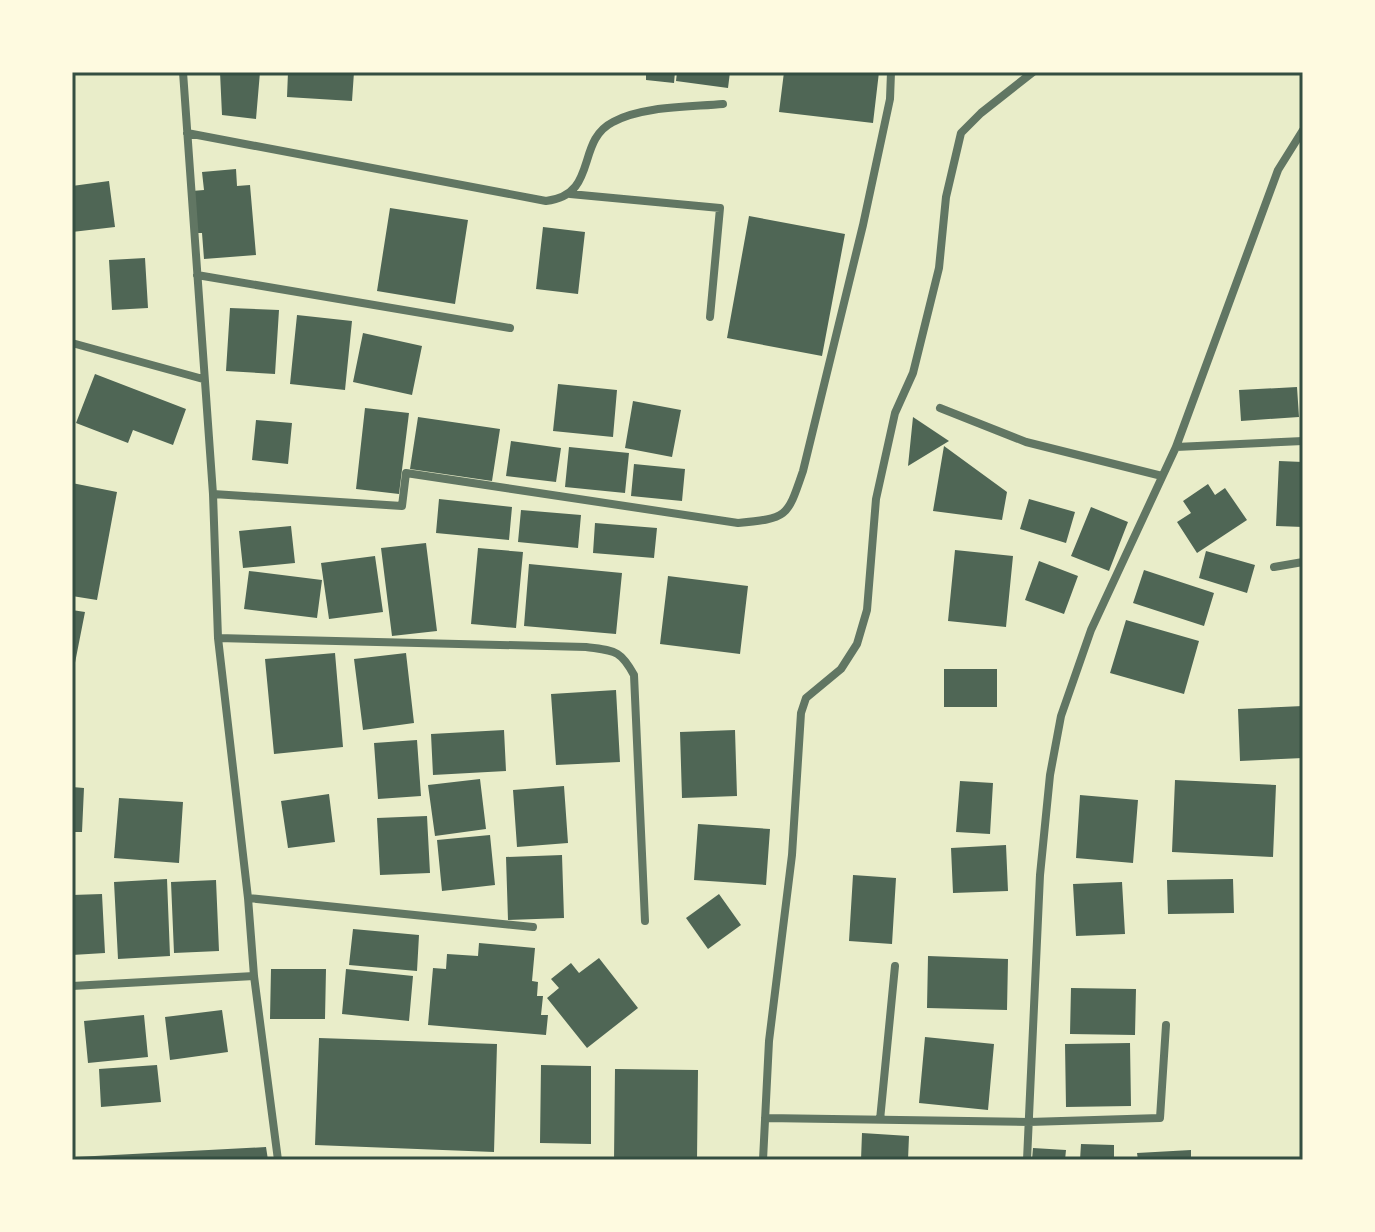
<svg xmlns="http://www.w3.org/2000/svg" width="1375" height="1232" viewBox="0 0 1375 1232" font-family="Cabin,sans-serif">
  <style>
    .building { fill: #4f6655 }
    .lines { fill: none; stroke-linecap: round; stroke-linejoin: round }
    .minor { stroke: #617663; stroke-width: 8 }
    .neatline { fill: none; stroke: #344e41; stroke-width: 3 }
  </style>
  <rect width="100%" height="100%" fill="#e9edc9"/>
  <path class="building" d="M220,72H260L256,119L222,115Z
    M288,72H354L352,101L287,97Z
    M646,72H675L674,83L646,80Z
    M677,72H730L728,88L676,81Z
    M784,72H879L873,123L779,112Z
    M236,169L237,186L250,185L256,255L204,259L202,233H195L192,191L204,190L202,172Z
    M109,181L115,227L72,232V186Z
    M390,208L468,220L455,304L377,291Z
    M749,216L845,234L822,356L727,338Z
    M543,227L585,232L578,294L536,289Z
    M145,258L148,308L112,310L109,260Z
    M230,308L279,310L275,374L226,371Z
    M297,315L352,321L345,390L290,384Z
    M363,333L422,346L412,395L353,382Z
    M95,374L186,409L173,445L133,430L128,443L76,423Z
    M558,384L617,390L613,437L553,431Z
    M1297,387L1299,417L1241,421L1239,390Z
    M633,401L681,410L672,457L625,448Z
    M365,408L409,413L399,494L356,489Z
    M418,417L500,429L492,481L410,469Z
    M913,417L949,441L908,466Z
    M256,420L292,423L288,464L252,460Z
    M511,441L561,448L556,482L506,476Z
    M944,446L1007,492L1002,520L933,511Z
    M569,447L629,453L625,493L565,487Z
    M1279,461L1303,462V527L1276,526Z
    M634,464L685,469L682,501L631,496Z
    M72,483L117,492L97,600L72,596Z
    M1208,484L1215,495L1225,488L1247,520L1197,553L1177,522L1191,513L1183,501Z
    M439,499L512,507L509,540L436,533Z
    M1029,499L1075,512L1066,543L1020,529Z
    M1091,507L1128,522L1109,571L1071,556Z
    M521,510L581,515L578,548L518,542Z
    M595,523L657,528L654,558L593,553Z
    M291,526L295,563L243,568L239,531Z
    M426,543L437,631L392,636L381,548Z
    M478,548L523,552L516,628L471,624Z
    M955,550L1013,556L1006,627L948,621Z
    M1206,551L1255,565L1247,593L1199,578Z
    M375,556L383,612L329,619L321,563Z
    M1039,561L1078,576L1064,614L1025,600Z
    M529,564L622,573L616,634L524,626Z
    M1144,570L1214,593L1204,626L1133,603Z
    M249,571L322,580L317,618L244,609Z
    M668,576L748,586L740,654L660,644Z
    M72,610L85,612L73,673H72Z
    M1126,620L1199,641L1184,694L1110,673Z
    M335,653L343,747L274,754L265,659Z
    M406,653L414,723L363,730L354,659Z
    M944,669H997V707H944Z
    M616,690L620,762L556,765L551,694Z
    M1303,706V758L1240,761L1238,709Z
    M504,730L506,771L433,775L431,734Z
    M735,730L737,796L682,798L680,732Z
    M417,740L421,796L378,799L374,743Z
    M480,779L486,829L435,836L428,785Z
    M1175,780L1276,785L1273,857L1172,852Z
    M960,781L993,783L990,834L956,832Z
    M564,786L568,843L517,847L513,790Z
    M72,787L84,788L82,832H72Z
    M329,794L335,842L288,848L281,801Z
    M1080,795L1138,800L1133,863L1076,858Z
    M119,798L183,802L179,863L114,858Z
    M427,816L430,873L380,875L377,818Z
    M698,824L770,829L766,885L694,880Z
    M490,835L495,885L442,891L437,840Z
    M1006,845L1008,891L953,893L951,848Z
    M562,855L564,918L508,920L506,857Z
    M853,875L896,878L892,944L849,941Z
    M167,879L170,956L118,959L114,882Z
    M1233,879L1234,913L1168,914L1167,880Z
    M216,880L219,951L174,953L171,882Z
    M1122,882L1125,934L1076,936L1073,884Z
    M102,894L105,953L72,955V895Z
    M719,894L741,925L708,949L686,918Z
    M353,929L419,935L417,971L349,965Z
    M479,943L535,948L532,981L538,982L537,996H543L541,1015H548L546,1035L428,1025L433,968L446,969L447,954L478,956Z
    M928,956L1008,959L1007,1010L927,1008Z
    M599,958L638,1008L587,1048L547,998L559,988L551,979L571,963L579,973Z
    M271,969H326L325,1019H270Z
    M346,969L413,976L409,1021L342,1014Z
    M1071,988L1136,989L1135,1035L1070,1034Z
    M222,1010L228,1052L170,1060L165,1017Z
    M144,1015L148,1057L88,1063L84,1021Z
    M925,1037L994,1044L988,1110L919,1103Z
    M319,1038L497,1044L494,1152L315,1145Z
    M1130,1043L1131,1106L1066,1107L1065,1044Z
    M157,1065L161,1102L101,1107L99,1069Z
    M541,1065L591,1066V1144L540,1143Z
    M615,1069L698,1070L697,1160H614Z
    M862,1133L909,1136L908,1160H861Z
    M1081,1144L1114,1145V1160H1080Z
    M266,1147L268,1160H76V1157Z
    M1033,1148L1066,1150L1065,1160H1032Z
    M1191,1150V1160H1138L1137,1153Z"/>
  <g class="lines">
    <path class="minor" d="M183,72L213,494L218,638L248,898L254,976L278,1160
      M187,133L546,201C599,195 575,141 613,122C642,106 690,107 723,104
      M570,194L720,208L710,317
      M197,275L510,328
      M72,343L203,379
      M940,408L1026,442L1162,476
      M1176,447L1303,441
      M213,494L402,506L406,473L738,523C788,518 787,518 803,471L863,225L890,99L891,72
      M1274,567L1303,562
      M218,638L586,647C614,651 620,649 634,675L645,921
      M248,898L533,927
      M72,986L254,976
      M765,1118L1029,1122L1160,1118L1166,1025
      M880,1120L895,966
      M763,1160L769,1041L792,855L801,713L806,698L841,669L857,644L867,610L876,499L895,413L913,373L939,268L946,197L961,133L981,113L1033,72
      M1027,1160L1040,875L1050,775L1061,716L1091,630L1176,447L1278,170L1303,130"/>
  </g>
  <rect width="1375" height="1232" fill="none" stroke="#fefae0" stroke-width="148"/>
  <rect x="74" y="74" width="1227" height="1084" class="neatline"/>
</svg>
